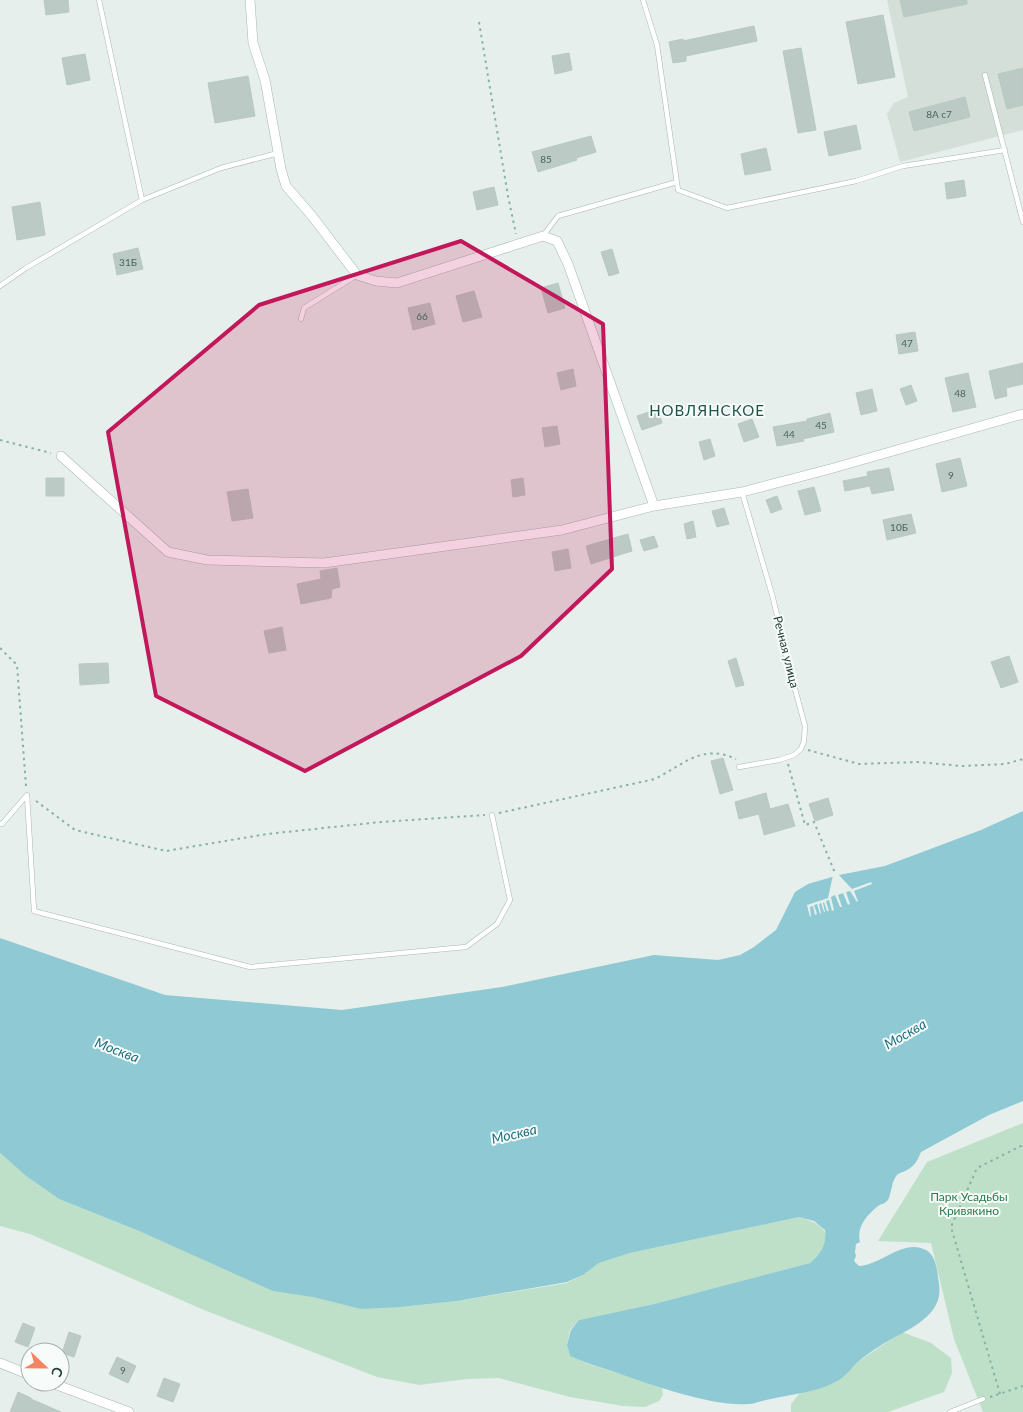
<svg xmlns="http://www.w3.org/2000/svg" width="1023" height="1412" viewBox="0 0 1023 1412" font-family="Lato,sans-serif">
  <style>
    .built { fill: #d4dfda }
    .green { fill: #bfe0c8 }
    .water { fill: #8ec9d4 }
    .pier { fill: #e6efeb }
    .building { fill: #bbcac4; stroke: #b8c9c2 }
    .lines { fill: none; stroke-linecap: round; stroke-linejoin: round }
    .lane-casing { stroke: #a8b8b2; stroke-width: 5.5 }
    .street-casing { stroke: #a8b8b2; stroke-width: 10 }
    .path { stroke: #86b3a5; stroke-width: 2; stroke-dasharray: 2.5 4; stroke-linecap: butt }
    .lane { stroke: #fff; stroke-width: 4.5 }
    .street { stroke: #fff; stroke-width: 9 }
    .marked { fill: #c2185b; fill-opacity: 0.2; stroke: #c2185b; stroke-width: 4; stroke-linejoin: round }
    .labels { text-anchor: middle; stroke-width: 4; stroke-linejoin: round; paint-order: stroke }
    .number-label { font-size: 10px; fill: #4a645c }
    .street-label { font-size: 12px; fill: #24423a; stroke: #f7fbf9 }
    .park-label { font-size: 12px; fill: #2d7a4b; stroke: #f7fbf9 }
    .water-label { font-size: 14px; font-style: italic; fill: #1c6f80; stroke: #f7fbf9 }
    .quarter-label { font-size: 15px; letter-spacing: 1px; fill: #1f5548; stroke: #f7fbf9 }
  </style>
  <rect width="100%" height="100%" fill="#e6efeb"/>
  <path class="built" d="M887,0H1023V130L900,162L887,114L894,103L908,97Z"/>
  <path class="green" d="M1023,1123V1412H983L954,1339L931,1243L878,1241L927,1162Z
    M0,1153L26,1176L59,1199L139,1231L273,1290L401,1307L457,1301L567,1283L583,1275L599,1263L630,1253L799,1217C831,1226 835,1240 810,1263L654,1304L579,1320L570,1330L567,1345L570,1356L589,1364L662,1387L663,1395L659,1401L645,1407L623,1406L570,1397L499,1378L467,1379L419,1385L377,1377L204,1310L30,1234L0,1226Z
    M902,1332L931,1343L951,1358L952,1373L944,1392L888,1412H791V1404L799,1394L840,1379L859,1361Z"/>
  <path class="water" d="M1023,811V1101L989,1115L921,1152C918,1159 915,1166 907,1170C904,1172 900,1172 897,1175C891,1182 892,1192 888,1200C885,1204 881,1204 878,1206C867,1215 856,1227 860,1242L856,1244L855,1252L856,1256L854,1261L859,1266C881,1265 904,1238 926,1250C935,1255 937,1268 938,1277C939,1283 940,1290 939,1296C934,1322 899,1333 880,1346C873,1350 865,1356 859,1361C852,1367 847,1375 839,1380C817,1393 791,1394 766,1400C760,1401 754,1404 748,1404C715,1407 655,1386 623,1375C605,1368 587,1364 570,1356L567,1345L571,1330L579,1320L654,1304L810,1263C821,1253 827,1245 825,1230L814,1221L799,1217L630,1253L599,1263L583,1275L567,1282L457,1301L401,1307L361,1309L313,1297L273,1291L139,1231L59,1199L26,1176L0,1153V938L165,995L342,1010L502,987L654,955L718,960L740,955L754,947L776,930L795,892L808,884L839,875L885,866L981,830Z"/>
  <path class="pier" d="M837,873L852,889L871,882L872,884L854,891L858,901L857,902L850,891L846,892L850,904L848,905L843,893L838,895L842,907H840L835,895L831,897L834,910L832,911L829,900L826,901L829,911H827L824,902L823,903L825,912H824L821,903L819,904L821,913L820,914L817,904L814,905L817,914L815,915L813,906L810,907L811,916L810,917L807,905L828,898L833,875Z"/>
  <path class="building" d="M44,0H68L69,12L46,15Z
    M900,0H967V4L904,17Z
    M883,15L895,77L858,84L846,22Z
    M754,26L757,41L686,56V61L673,63L669,42L683,39V41Z
    M801,48L816,130L798,133L783,51Z
    M569,53L572,70L555,74L552,56Z
    M85,54L90,80L67,85L62,58Z
    M1023,68V105L1007,109L998,74Z
    M248,76L255,116L215,123L208,83Z
    M965,97L970,117L914,131L909,112Z
    M856,125L861,149L829,156L824,132Z
    M591,136L596,152L576,158L577,160L538,172L532,152Z
    M766,148L771,170L745,175L741,154Z
    M964,180L966,196L947,199L945,183Z
    M494,187L498,205L477,210L473,192Z
    M40,202L45,235L17,240L12,207Z
    M138,248L143,269L117,275L113,254Z
    M612,249L619,273L609,276L601,252Z
    M558,283L565,308L548,313L541,288Z
    M474,291L482,317L463,322L456,296Z
    M430,303L435,324L413,330L408,308Z
    M915,332L918,351L899,354L896,335Z
    M1023,363V384L1006,388L1007,396L995,399L989,371Z
    M573,369L576,386L561,390L557,373Z
    M968,373L976,407L953,412L945,378Z
    M911,385L917,401L906,405L900,389Z
    M872,389L877,411L861,415L856,393Z
    M658,409L662,423L642,430L637,416Z
    M830,413L834,432L803,439L804,441L777,446L773,427L807,421V419Z
    M752,419L759,437L744,442L738,424Z
    M557,426L560,444L545,447L542,428Z
    M710,439L715,456L704,460L699,442Z
    M960,458L967,486L942,492L936,464Z
    M889,468L894,490L872,494L870,486L845,491L843,481L868,476L867,472Z
    M46,478H64V496H46Z
    M523,478L525,495L513,497L511,480Z
    M814,487L821,511L805,515L798,491Z
    M248,489L253,518L232,521L227,492Z
    M777,496L782,509L771,513L766,500Z
    M724,508L729,524L717,527L712,511Z
    M911,514L916,533L887,540L883,520Z
    M693,521L696,537L687,539L684,524Z
    M628,534L632,551L591,564L586,546Z
    M654,536L658,547L644,551L640,540Z
    M568,549L571,568L555,571L552,552Z
    M337,568L340,587L332,589L331,598L301,604L297,584L321,579L320,571Z
    M282,627L286,650L269,653L264,631Z
    M1009,656L1018,682L1001,688L991,662Z
    M736,658L744,685L736,687L728,661Z
    M108,663L109,683L80,685L79,664Z
    M723,758L733,790L720,794L711,761Z
    M766,793L770,809L788,804L795,826L764,835L759,814L739,819L735,802Z
    M828,798L833,815L815,821L809,804Z
    M23,1323L35,1328L28,1347L15,1342Z
    M69,1332L81,1336L74,1357L62,1353Z
    M117,1357L136,1366L128,1383L109,1374Z
    M164,1378L180,1384L173,1402L157,1396Z
    M18,1392L31,1398V1399L61,1412H10Z"/>
  <g class="lines">
    <defs>
      <path id="lane" d="M99,0L142,200
        M643,0L657,45L678,190L727,208L856,181L903,166L1005,150
        M985,75L1023,222
        M543,236L558,216L677,182
        M0,286L26,268L142,200L221,168L278,153
        M301,319L304,308L357,275
        M739,767L779,760L794,755L801,749L804,741L805,726L788,663L773,598L742,492
        M0,824H2L27,795L34,911L250,967L466,947L497,924L510,900L492,815
        M950,1412L983,1399"/>
      <path id="street" d="M250,0L253,43L265,80L281,169L286,186L312,216L357,275L376,281L397,283L543,236L557,241L568,264L654,506
        M61,456L168,552L207,560L324,563L562,530L654,506L742,492L830,469L1023,414
        M0,1363L30,1375
        M49,1382L129,1412"/>
    </defs>
    <use href="#lane" class="lane-casing"/>
    <use href="#street" class="street-casing"/>
    <path class="path" d="M479,22L508,196L516,234
      M0,440L51,453
      M0,648L17,665L26,786
      M808,750L859,764L917,762L962,766L1005,764L1023,759
      M788,764L805,825L814,822L835,873
      M36,801L75,830L166,851L267,834L381,822L485,815
      M499,813L655,779C683,765 702,743 736,759
      M1000,1394L951,1227L977,1168L1023,1145
      M990,1397L1023,1386"/>
    <use href="#lane" class="lane"/>
    <use href="#street" class="street"/>
  </g>
  <path class="marked" d="M461,241L603,324L612,569L521,656L305,771L156,696L108,432L259,305Z"/>
  <g class="labels">
    <g class="number-label">
      <text x="939" y="118">8А с7</text>
      <text x="546" y="163">85</text>
      <text x="128" y="266">31Б</text>
      <text x="422" y="320">66</text>
      <text x="907" y="347">47</text>
      <text x="960" y="397">48</text>
      <text x="821" y="429">45</text>
      <text x="789" y="438">44</text>
      <text x="951" y="479">9</text>
      <text x="899" y="531">10Б</text>
      <text x="123" y="1374">9</text>
    </g>
    <g class="street-label">
      <text transform="translate(786 652) rotate(76)" y="4">Речная улица</text>
    </g>
    <g class="park-label">
      <text x="969" y="1201">Парк Усадьбы<tspan x="969" dy="14">Кривякино</tspan></text>
    </g>
    <g class="water-label">
      <text transform="translate(905 1034) rotate(-30)" y="5">Москва</text>
      <text transform="translate(117 1050) rotate(21)" y="5">Москва</text>
      <text transform="translate(514 1134) rotate(-13)" y="5">Москва</text>
    </g>
    <g class="quarter-label">
      <text x="707" y="416">НОВЛЯНСКОЕ</text>
    </g>
  </g>
  <g transform="translate(45 1367) rotate(112)"><circle r="24" fill="#f7fbf9" stroke="#a3b1ad"/>
  <path d="M0-4L9 19L0 12L-9 19Z" fill="#f4845f"/>
  <text y="-8" font-size="14" font-weight="bold" text-anchor="middle" fill="#24423a">С</text>
  </g>
</svg>
